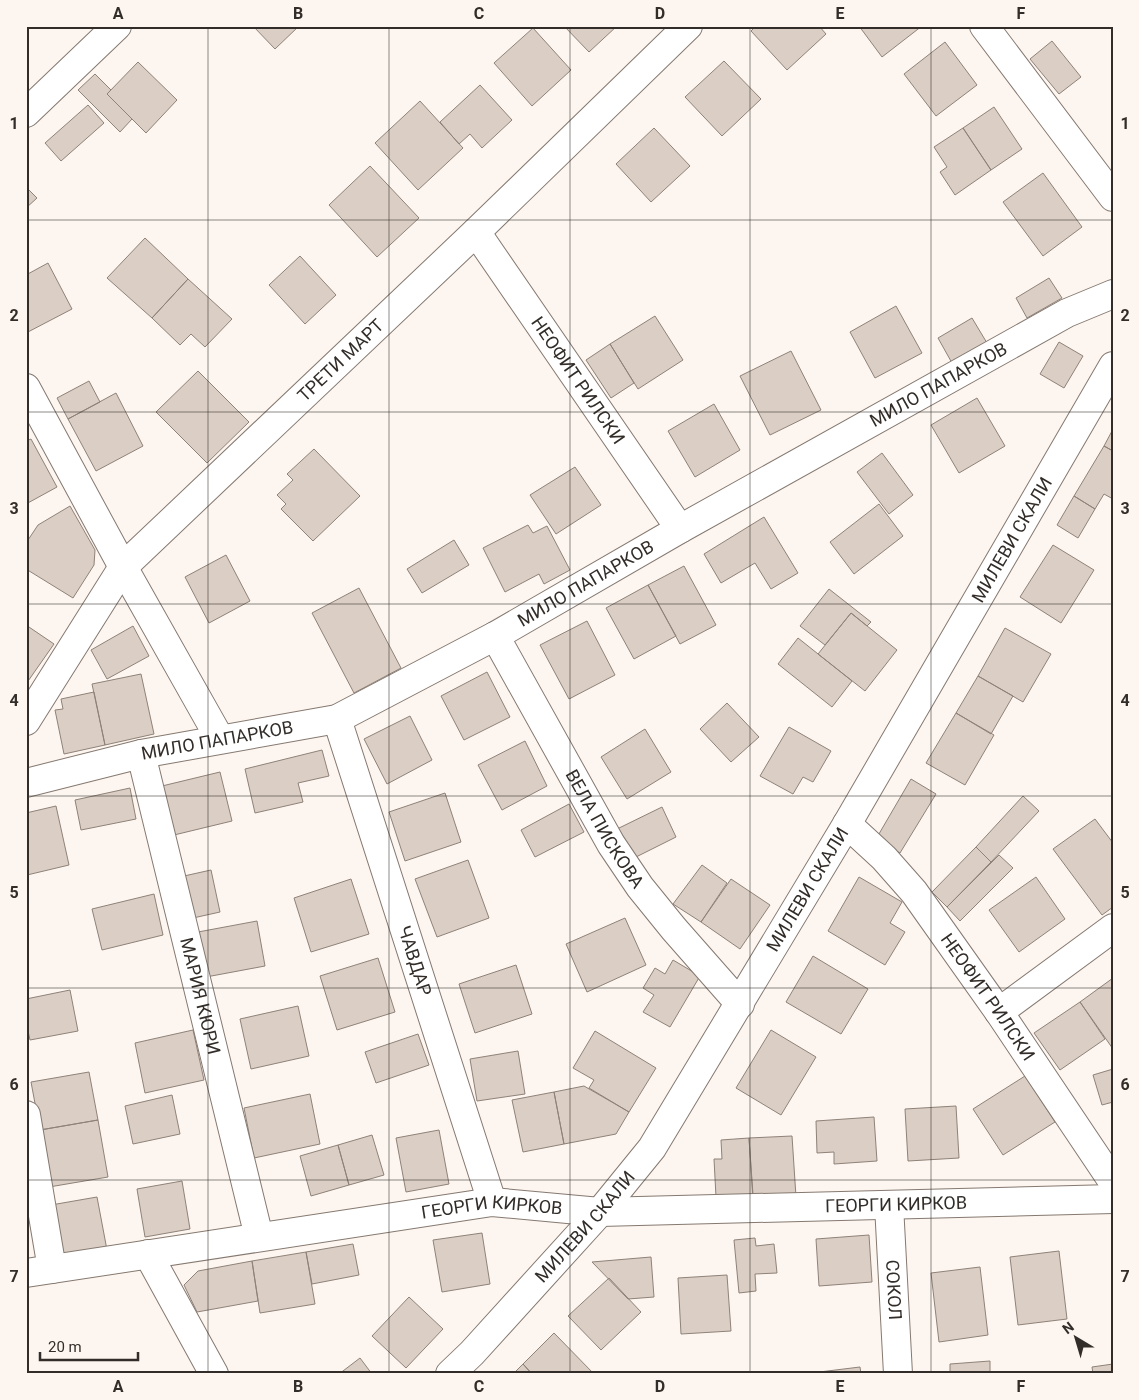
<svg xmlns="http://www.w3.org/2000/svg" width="1139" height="1400" viewBox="0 0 1139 1400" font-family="Roboto,sans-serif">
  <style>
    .building { fill: #dbcec4; stroke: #8e8279 }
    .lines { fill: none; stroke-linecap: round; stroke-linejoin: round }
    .minor-casing { stroke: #857970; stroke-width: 30 }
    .minor { stroke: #fff; stroke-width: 28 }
    .grid { fill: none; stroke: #322d29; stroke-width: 1; stroke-opacity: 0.55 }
    .labels { text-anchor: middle; stroke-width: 4; stroke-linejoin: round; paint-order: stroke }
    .street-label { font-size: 18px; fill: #322d29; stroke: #fdf5ef }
    .neatline { fill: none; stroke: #322d29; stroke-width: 2 }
    .grid-label { font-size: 16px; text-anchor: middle; font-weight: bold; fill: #322d29 }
  </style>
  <rect width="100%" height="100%" fill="#fdf5ef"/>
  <path class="building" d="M253,26H299L275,49Z
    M564,26H617L589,52Z
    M756,26H819L826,34L787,70L751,31Z
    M859,26H922L882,57Z
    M533,28L571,70L532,106L494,63Z
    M1052,41L1081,77L1059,94L1030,59Z
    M945,42L977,85L936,116L904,74Z
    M724,61L761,99L722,136L685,97Z
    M138,62L177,100L146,133L107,94Z
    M95,74L111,90L107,94L132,119L120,132L78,90Z
    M480,85L512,120L482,148L470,134L459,144L440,122Z
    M420,101L463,148L418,190L375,143Z
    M88,105L104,123L61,161L45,143Z
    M994,107L1022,149L991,170L963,128Z
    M654,128L690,166L651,202L616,164Z
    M963,128L991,170L955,195L940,172L947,167L934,147Z
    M370,166L419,218L377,257L329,205Z
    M1043,173L1082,227L1043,256L1003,202Z
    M26,187L37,198L26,208Z
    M145,238L188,279L152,318L107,278Z
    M300,256L336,295L305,324L269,285Z
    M48,263L72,309L26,333V275Z
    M1049,278L1062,298L1027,318L1016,298Z
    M188,279L232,319L205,347L191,334L180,345L152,318Z
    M896,306L922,353L875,378L850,332Z
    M655,316L683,360L638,389L610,344Z
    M972,318L987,343L952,363L938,338Z
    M1059,342L1083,356L1064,388L1040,374Z
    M610,344L634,383L611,398L586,360Z
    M791,351L821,410L770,435L740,376Z
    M198,371L249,422L207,463L156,412Z
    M89,381L100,402L68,419L57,398Z
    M116,393L143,446L96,471L68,419Z
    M977,398L1005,446L959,473L931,425Z
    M714,404L740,450L695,477L668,431Z
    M1112,431L1113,432V451L1104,446Z
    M31,439L57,487L26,504V441Z
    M1104,446L1113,451V499L1104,494L1095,509L1074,496Z
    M314,449L360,496L313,541L281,509L286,504L277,495L293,480L287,474Z
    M882,453L913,495L889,514L857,472Z
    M575,467L601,505L556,534L530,495Z
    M1074,496L1095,509L1078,538L1057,525Z
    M879,504L903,536L854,574L830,542Z
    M70,506L95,550L94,565L73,598L26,569V543L38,525Z
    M764,517L798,573L771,589L755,563L721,583L704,554Z
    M528,525L533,533L547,526L570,570L544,584L539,574L505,592L483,548Z
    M454,540L469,565L422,593L407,569Z
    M1053,545L1094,570L1061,623L1020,597Z
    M226,555L250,601L209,623L185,577Z
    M684,566L716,625L680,644L648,585Z
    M648,585L676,636L634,659L606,608Z
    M359,588L401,668L354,693L312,613Z
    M829,589L871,622L867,626L851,613L825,645L800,626Z
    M851,613L897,650L865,691L818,654Z
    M587,621L615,675L569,699L540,645Z
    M26,625L54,644L26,684Z
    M133,626L149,656L107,679L91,650Z
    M1005,628L1051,654L1023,702L978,676Z
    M798,638L852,681L832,707L778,664Z
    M487,672L510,717L464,740L441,696Z
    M141,674L154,734L105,745L92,684Z
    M978,676L1013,696L991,734L956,713Z
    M94,692L105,745L64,754L55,710L63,709L61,699Z
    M727,703L759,737L731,762L700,729Z
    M956,713L994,735L965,785L926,763Z
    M410,716L432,760L387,784L364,739Z
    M789,727L831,751L813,782L803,777L793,794L760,776Z
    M645,729L671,772L627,799L601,757Z
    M525,741L547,786L502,810L478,765Z
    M322,750L329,776L298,783L303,802L255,813L245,769Z
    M220,772L232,821L174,835L162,786Z
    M911,779L936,794L900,853L876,839Z
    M130,788L136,819L81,830L75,800Z
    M445,793L461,842L405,861L389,812Z
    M1023,796L1039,811L991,862L976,847Z
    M569,804L584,832L535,857L521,830Z
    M56,806L69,865L27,875L26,813Z
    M662,807L676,837L630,860L615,830Z
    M1095,819L1113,843V907L1102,915L1053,849Z
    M976,847L991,862L947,907L932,892Z
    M999,855L1013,868L960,921L947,907Z
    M468,860L489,918L437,937L415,879Z
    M702,865L727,883L701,922L673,904Z
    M211,870L220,912L193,918L184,876Z
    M859,877L902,902L890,923L905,932L885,965L828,931Z
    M1036,877L1065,919L1019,952L989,910Z
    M351,879L369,934L311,952L294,898Z
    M731,879L770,905L740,949L701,922Z
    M154,894L163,935L102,950L92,909Z
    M625,918L646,965L587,992L566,944Z
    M257,921L265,966L206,977L198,932Z
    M813,956L868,989L841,1034L786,1002Z
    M378,958L395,1012L337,1030L320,976Z
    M673,960L700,976L670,1027L643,1012L654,995L643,988L655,968L665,974Z
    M516,965L532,1014L475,1033L459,984Z
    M1113,978V1049L1080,1002Z
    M70,990L78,1031L30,1040L26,1022V999Z
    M1080,1002L1105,1039L1060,1070L1034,1033Z
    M298,1006L309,1056L251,1069L240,1019Z
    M193,1030L204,1080L145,1093L135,1043Z
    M771,1030L816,1057L781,1115L736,1088Z
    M595,1031L656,1068L629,1112L589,1088L594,1080L573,1068Z
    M418,1034L429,1065L376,1083L365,1052Z
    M518,1051L525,1094L477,1101L470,1059Z
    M1113,1069V1102L1102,1105L1093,1075Z
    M89,1072L98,1120L40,1130L31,1082Z
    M1025,1076L1055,1122L1003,1155L973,1109Z
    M584,1086L629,1112L616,1134L564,1144L554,1092Z
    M554,1092L564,1144L523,1152L512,1100Z
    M310,1094L320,1144L254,1158L244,1108Z
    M172,1095L180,1134L133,1144L125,1106Z
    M956,1106L959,1158L908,1161L905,1109Z
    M874,1117L877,1161L834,1164V1152L817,1153L816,1121Z
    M98,1120L108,1177L49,1187L40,1130Z
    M439,1130L449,1184L406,1192L396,1138Z
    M372,1135L384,1175L349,1185L338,1145Z
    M792,1136L796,1197L753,1200L749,1138Z
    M749,1138L753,1195L716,1197L714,1159H722L721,1140Z
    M338,1145L349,1185L311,1196L300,1156Z
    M182,1181L190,1229L145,1237L137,1189Z
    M97,1197L107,1250L60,1258L51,1205Z
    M482,1233L490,1284L442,1292L433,1240Z
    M869,1235L872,1282L819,1286L816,1239Z
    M755,1238L756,1246L774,1244L777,1273L755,1274L756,1291L739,1293L734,1240Z
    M353,1244L359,1275L312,1284L306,1252Z
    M1059,1251L1067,1319L1018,1325L1010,1257Z
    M306,1252L315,1304L260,1313L252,1261Z
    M651,1257L654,1297L628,1299L592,1262Z
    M252,1261L258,1301L197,1312L184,1285L198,1271Z
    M980,1267L988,1335L939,1342L931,1273Z
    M727,1275L731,1331L681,1334L678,1278Z
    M609,1278L641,1312L601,1350L568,1316Z
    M409,1297L443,1329L406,1368L372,1336Z
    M554,1333L594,1374H532L523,1364Z
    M360,1358L372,1374H339Z
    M990,1361V1374H950V1364Z
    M523,1364L532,1374H513Z
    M1113,1364V1374H1093L1092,1367Z
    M860,1367L861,1374H803Z"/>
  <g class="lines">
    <defs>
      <g id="minor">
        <path d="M984,26L1113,197"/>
        <path d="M26,113L117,26"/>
        <path id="s1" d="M476,232L680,529"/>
        <path d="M26,388L123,567L220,739"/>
        <path id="s2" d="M495,636L611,844L640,887L674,929L740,1004"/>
        <path id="s3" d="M337,719L492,1202"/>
        <path id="s4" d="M26,721L123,567L476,232L688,26"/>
        <path id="s5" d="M141,754L259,1237"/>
        <path id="s6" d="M26,783L141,754L337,719L495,636L680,529L1067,313L1113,294"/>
        <path id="s7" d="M847,824L884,858L914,892L999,1012L1113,1182"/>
        <path d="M999,1012L1113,928"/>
        <path d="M26,1115L52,1269"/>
        <path id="s8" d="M889,1205L898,1374"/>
        <path d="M148,1254L214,1374"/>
        <path id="s9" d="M26,1273L492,1202L600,1212L1113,1199"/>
        <path id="s10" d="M450,1374L472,1353L600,1212L652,1148L847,824L1113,366"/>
      </g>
    </defs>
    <use href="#minor" class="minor-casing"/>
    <use href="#minor" class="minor"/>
  </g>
  <path class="grid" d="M208,26V1374M389,26V1374M570,26V1374M750,26V1374M931,26V1374M26,220H1113M26,412H1113M26,604H1113M26,796H1113M26,988H1113M26,1180H1113"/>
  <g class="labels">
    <g class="street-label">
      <text dy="6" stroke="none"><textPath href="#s4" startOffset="482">ТРЕТИ МАРТ</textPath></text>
      <text dy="6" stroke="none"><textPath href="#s1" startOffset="180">НЕОФИТ РИЛСКИ</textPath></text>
      <text dy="6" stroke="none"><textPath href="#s6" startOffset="1006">МИЛО ПАПАРКОВ</textPath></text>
      <text dy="6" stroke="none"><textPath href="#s10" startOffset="1010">МИЛЕВИ СКАЛИ</textPath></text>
      <text dy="6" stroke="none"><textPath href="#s6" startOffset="601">МИЛО ПАПАРКОВ</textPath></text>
      <text dy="6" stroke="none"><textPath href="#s6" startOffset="196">МИЛО ПАПАРКОВ</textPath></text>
      <text dy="6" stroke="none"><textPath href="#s2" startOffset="222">ВЕЛА ПИСКОВА</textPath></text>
      <text dy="6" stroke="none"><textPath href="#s10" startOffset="605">МИЛЕВИ СКАЛИ</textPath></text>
      <text dy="6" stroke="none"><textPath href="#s3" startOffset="254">ЧАВДАР</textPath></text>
      <text dy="6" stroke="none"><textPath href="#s5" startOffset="249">МАРИЯ КЮРИ</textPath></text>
      <text dy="6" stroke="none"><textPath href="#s7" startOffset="224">НЕОФИТ РИЛСКИ</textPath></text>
      <text dy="6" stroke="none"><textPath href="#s9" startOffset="876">ГЕОРГИ КИРКОВ</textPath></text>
      <text dy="6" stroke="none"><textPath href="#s9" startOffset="471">ГЕОРГИ КИРКОВ</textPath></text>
      <text dy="6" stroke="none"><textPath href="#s10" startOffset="200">МИЛЕВИ СКАЛИ</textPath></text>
      <text dy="6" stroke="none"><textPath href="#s8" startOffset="85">СОКОЛ</textPath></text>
    </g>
  </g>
  <rect width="1139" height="1400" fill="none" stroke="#fdf5ef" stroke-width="55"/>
  <g transform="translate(1076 1338) rotate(322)" stroke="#fdf5ef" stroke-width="4" paint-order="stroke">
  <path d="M0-4L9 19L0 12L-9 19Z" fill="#322d29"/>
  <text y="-8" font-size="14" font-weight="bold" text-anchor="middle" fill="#322d29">N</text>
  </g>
  <path d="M40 1352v8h98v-8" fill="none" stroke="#322d29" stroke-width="2.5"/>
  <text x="48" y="1352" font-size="15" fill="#322d29" stroke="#fdf5ef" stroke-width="4" paint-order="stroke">20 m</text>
  <rect x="28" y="28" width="1084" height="1344" class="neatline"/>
  <g class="grid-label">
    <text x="118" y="19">A</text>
    <text x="298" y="19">B</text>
    <text x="479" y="19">C</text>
    <text x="660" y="19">D</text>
    <text x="840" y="19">E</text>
    <text x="1021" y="19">F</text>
    <text x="14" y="129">1</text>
    <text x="1125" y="129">1</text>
    <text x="14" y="321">2</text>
    <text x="1125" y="321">2</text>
    <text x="14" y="514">3</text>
    <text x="1125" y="514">3</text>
    <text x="14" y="706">4</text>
    <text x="1125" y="706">4</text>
    <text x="14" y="898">5</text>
    <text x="1125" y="898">5</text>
    <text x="14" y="1090">6</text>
    <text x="1125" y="1090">6</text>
    <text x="14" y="1282">7</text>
    <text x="1125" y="1282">7</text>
    <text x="118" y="1392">A</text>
    <text x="298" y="1392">B</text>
    <text x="479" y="1392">C</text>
    <text x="660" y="1392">D</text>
    <text x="840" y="1392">E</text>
    <text x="1021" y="1392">F</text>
  </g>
</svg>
